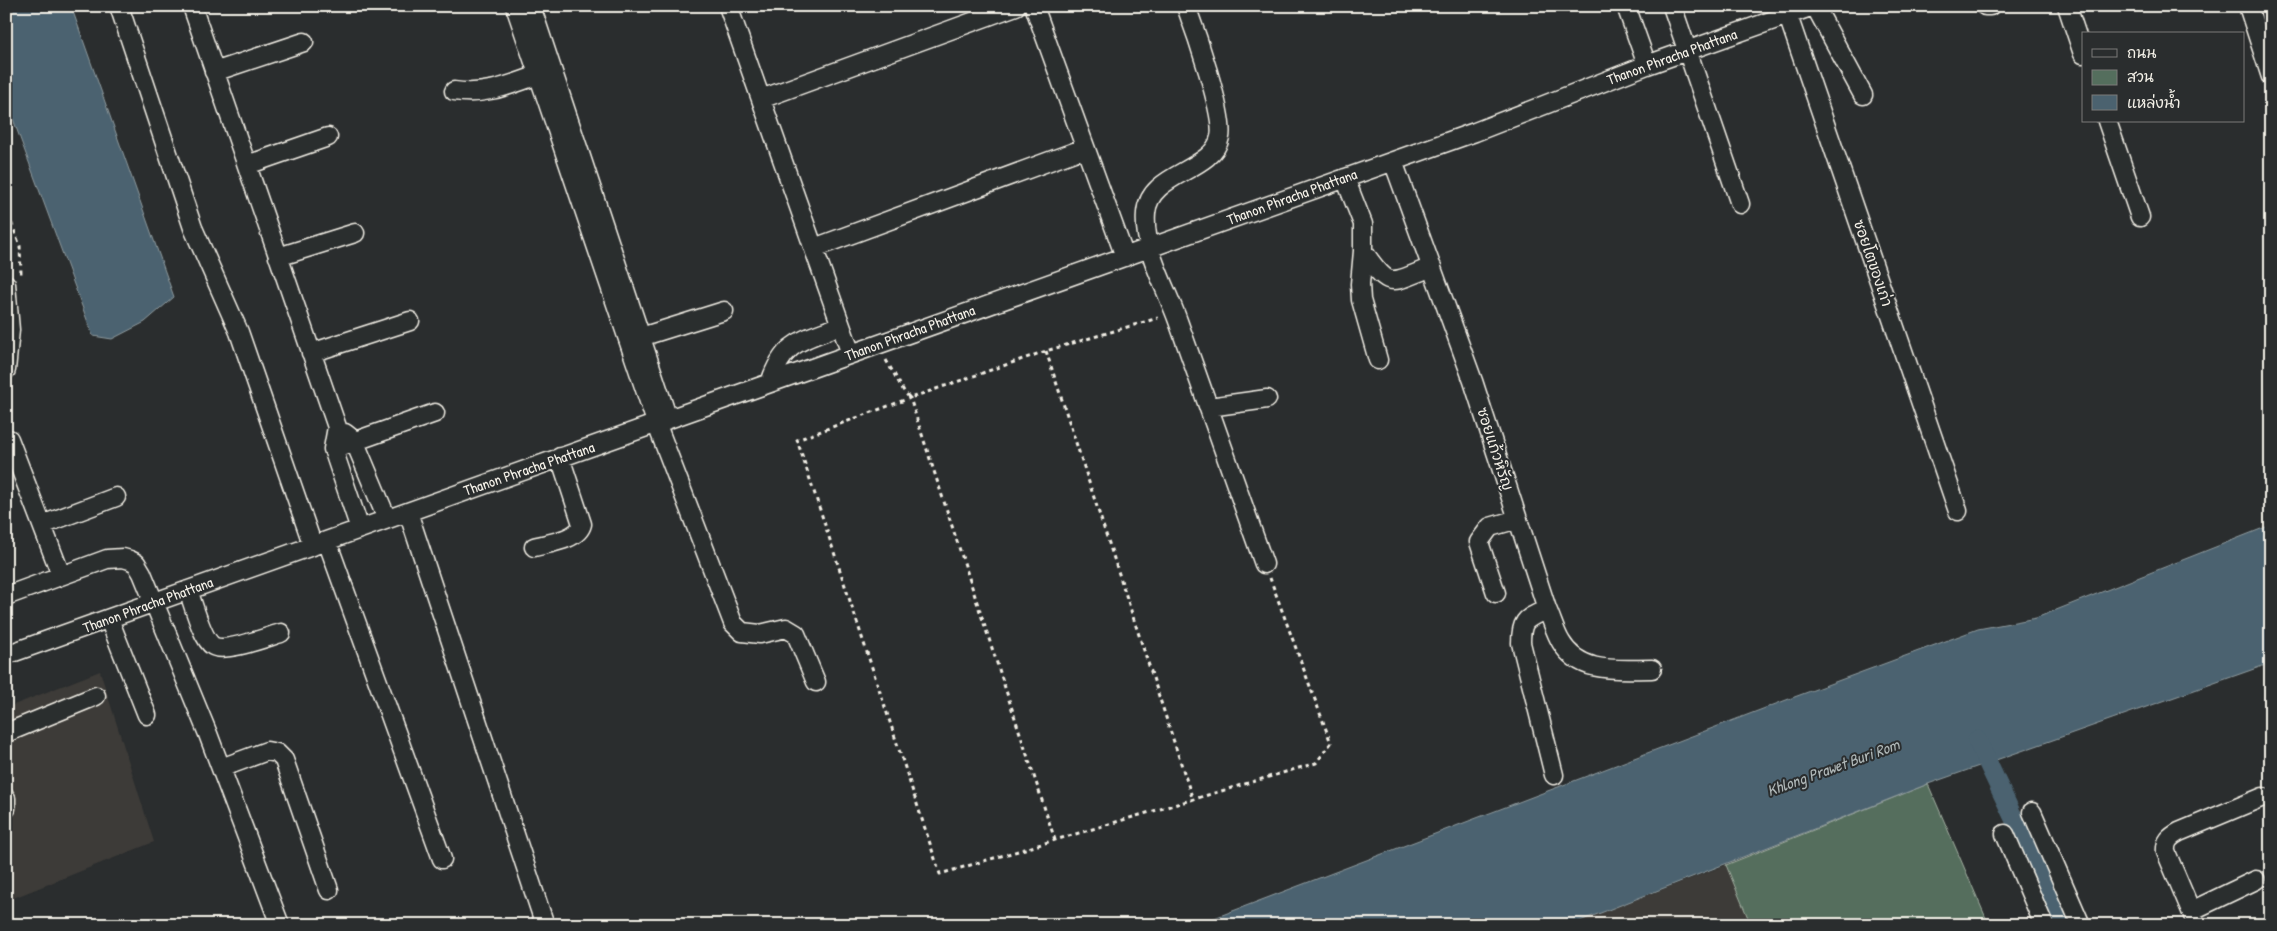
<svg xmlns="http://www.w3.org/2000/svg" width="2277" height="931" viewBox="0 0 2277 931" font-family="'Patrick Hand','Playpen Sans Thai',sans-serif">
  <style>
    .built { fill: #3c3a37 }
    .green { fill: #546e5d; stroke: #a4b0a2 }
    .water { fill: #4b626f; stroke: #8f9b9f }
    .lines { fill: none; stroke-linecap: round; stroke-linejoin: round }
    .canal { stroke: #4b626f; stroke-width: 19 }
    .minor-casing { stroke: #f4f1e8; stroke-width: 21 }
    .path { stroke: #f4f1e8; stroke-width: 3; stroke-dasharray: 4 4; stroke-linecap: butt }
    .minor { stroke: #2a2d2e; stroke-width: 18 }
    .labels { text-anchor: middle; stroke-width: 4; stroke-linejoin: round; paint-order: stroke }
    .street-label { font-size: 15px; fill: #f4f1e8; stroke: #2a2d2e }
    .water-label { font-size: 16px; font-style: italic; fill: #b0b8b8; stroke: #2a2d2e }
  </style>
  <rect width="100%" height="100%" fill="#2a2d2e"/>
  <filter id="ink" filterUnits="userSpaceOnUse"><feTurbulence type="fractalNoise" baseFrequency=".02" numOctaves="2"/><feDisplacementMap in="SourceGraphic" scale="10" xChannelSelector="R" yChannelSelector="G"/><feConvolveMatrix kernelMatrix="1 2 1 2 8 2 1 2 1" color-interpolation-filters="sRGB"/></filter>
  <g filter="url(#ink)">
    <path class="built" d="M100,671L154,842L6,901V708Z
      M1726,865L1751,925H1570Z"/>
    <path class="green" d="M1928,784L1989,925H1751L1726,865Z"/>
    <path class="water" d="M6,6H71L174,297L145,322L112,339L93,336L6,100Z
      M2271,525V663L1928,784L1570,925H1196L1789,699L1978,629L2036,618Z"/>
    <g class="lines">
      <path class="canal" d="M1977,740L2064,925"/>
      <defs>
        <path id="minor" d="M119,6L193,228L239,332L313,546
          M192,6L337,427L333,449L360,529
          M515,6L657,425L733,623L742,632L760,634L786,628L796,634L816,682
          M531,6L668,419
          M728,6L851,354
          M1034,6L1125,257
          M1186,6C1195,30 1225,116 1220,137C1213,172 1149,172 1146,213C1143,250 1166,287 1178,321C1207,402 1235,483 1264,564
          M1626,6L1647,65
          M1672,6L1740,204
          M1815,6L1863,95
          M1985,6H1990
          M2067,6L2083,54
          M2248,6L2271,77
          M1788,16L1958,511
          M214,72L304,42
          M454,91C485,96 510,85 538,75
          M761,99L1016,6
          M2107,121L2140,217
          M1393,161L1473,381L1547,609C1552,620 1555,632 1561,642C1580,675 1619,669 1652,669
          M247,165L328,137
          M1345,178L1363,224V251L1360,284L1361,300L1378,360
          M814,248L1085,148
          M1363,251C1391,291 1389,283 1432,267
          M278,257L355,233
          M6,284L10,330L6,370
          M641,337L724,311
          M311,353L410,321
          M770,383C784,341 801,341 839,326
          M1209,407L1267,399
          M345,433L354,440L387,519
          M9,439L61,575
          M333,449L435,413
          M408,512L545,925
          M42,525L116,497
          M327,541L442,859
          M534,547C549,543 578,540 582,524L560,457
          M188,590C193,603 202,639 213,646C225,653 267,637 281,633
          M1496,593L1479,542L1490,527L1518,519
          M6,596L107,559L123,558L130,560L136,563L142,573L208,734L280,925
          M1547,609C1527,619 1521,618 1521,643L1554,775
          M109,619L147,715
          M6,655L1475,132L1647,65L1813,6
          M6,733L96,696
          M221,768L267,751L277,753L284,760L329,890
          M6,798V809
          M2032,812L2081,925
          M2005,834L2044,925
          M2191,911L2256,880
          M2197,925L2166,852C2165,841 2170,837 2179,832L2263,797"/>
      </defs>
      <use href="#minor" class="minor-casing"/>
      <path class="path" d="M6,208L20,246L21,274
        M1046,351L1193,800
        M886,360L905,393L910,398L1046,351L1158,318
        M1055,840L910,398L797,440L940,874L1316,763L1331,743L1270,578"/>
      <use href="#minor" class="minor"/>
    </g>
  </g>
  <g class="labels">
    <g class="street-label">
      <text transform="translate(1672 57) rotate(-20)" y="5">Thanon Phracha Phattana</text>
      <text transform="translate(1292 197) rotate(-20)" y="5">Thanon Phracha Phattana</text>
      <text transform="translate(1873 263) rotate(71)" y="5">ซอยโตของเก่า</text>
      <text transform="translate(910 333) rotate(-20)" y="5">Thanon Phracha Phattana</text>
      <text transform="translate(1495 449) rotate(72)" y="5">ซอยแก้วหิรัญ</text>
      <text transform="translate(529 469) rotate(-19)" y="5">Thanon Phracha Phattana</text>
      <text transform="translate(148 605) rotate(-20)" y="5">Thanon Phracha Phattana</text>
    </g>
    <g class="water-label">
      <text transform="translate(1833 767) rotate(-20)" y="6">Khlong Prawet Buri Rom</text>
    </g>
  </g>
  <rect width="2277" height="931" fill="none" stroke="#2a2d2e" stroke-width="25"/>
  <rect x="12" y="12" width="2252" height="906" fill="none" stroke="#f4f1e8" stroke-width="2" filter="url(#ink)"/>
  <rect x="2082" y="32" width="162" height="90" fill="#2a2d2e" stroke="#7b7b78"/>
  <rect x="2092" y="49" width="25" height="8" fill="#2a2d2e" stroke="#7b7b78"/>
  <text x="2127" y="58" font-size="15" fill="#f4f1e8">ถนน</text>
  <rect x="2092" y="70" width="25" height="15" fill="#546e5d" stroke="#7b7b78"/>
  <text x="2127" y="82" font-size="15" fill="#f4f1e8">สวน</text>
  <rect x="2092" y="95" width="25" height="15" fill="#4b626f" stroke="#7b7b78"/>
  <text x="2127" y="108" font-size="15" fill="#f4f1e8">แหล่งน้ำ</text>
</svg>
